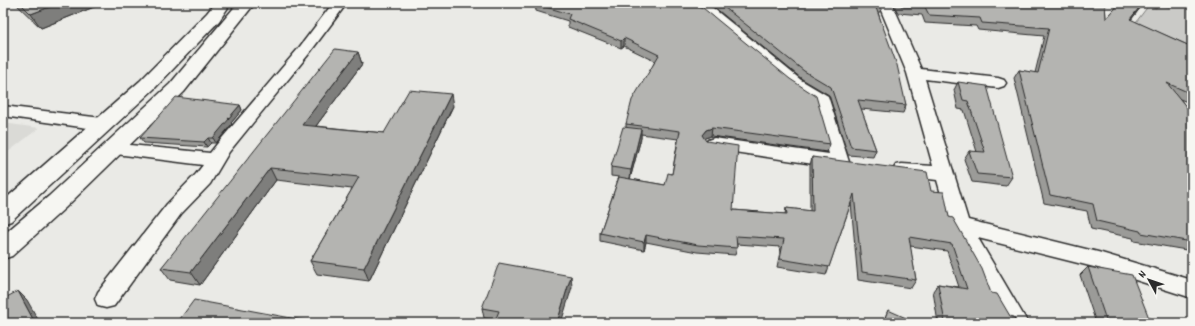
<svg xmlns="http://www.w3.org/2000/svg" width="1195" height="326" viewBox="0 0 1195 326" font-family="Dekko,sans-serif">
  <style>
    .built { fill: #dadad6 }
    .green { fill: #cacac7; stroke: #7a7a79 }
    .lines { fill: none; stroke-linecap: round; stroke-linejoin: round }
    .minor-casing { stroke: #2b2b2b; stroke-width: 3 }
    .secondary-casing { stroke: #2b2b2b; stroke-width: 3 }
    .minor { fill: #f6f6f2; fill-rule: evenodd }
    .secondary { fill: #f6f6f2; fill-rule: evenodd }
    .wall { fill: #9b9b98; stroke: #2b2b2b; fill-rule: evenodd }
    .shaded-wall { fill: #7e7e7c; stroke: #2b2b2b }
    .building { fill: #b4b4b1; stroke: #2b2b2b }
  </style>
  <rect width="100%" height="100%" fill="#eaeae6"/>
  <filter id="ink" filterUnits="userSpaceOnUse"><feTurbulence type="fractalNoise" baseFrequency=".025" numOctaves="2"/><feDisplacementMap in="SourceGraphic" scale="8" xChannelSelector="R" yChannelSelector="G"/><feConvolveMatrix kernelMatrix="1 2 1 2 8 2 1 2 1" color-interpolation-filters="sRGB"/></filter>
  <g filter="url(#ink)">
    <path class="built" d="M3,123L39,128L3,156Z"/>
    <path class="green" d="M1176,3H1192V54L1133,26L1149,5L1156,8L1159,4L1169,7Z"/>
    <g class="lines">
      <defs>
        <path id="minor" d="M333,3H347L308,55L229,152L210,184L181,214L114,306L106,308L98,306L95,299L98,292L167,204L196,174L203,165L116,154L111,141L114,137L120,135L126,137L130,145L210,153L217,144L298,49Z
          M680,3H699L713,8L801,80L828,96L849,162L846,166L840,168L708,148L705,144L708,140L714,138L829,154L815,103L789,86L703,14L682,6Z
          M878,3H892L921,69L998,78L1004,80L1006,83L1004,86L998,88L925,79L968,220L1098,252L1192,280V298L1098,268L978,238L1028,323H1005L950,226L937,180L896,175L893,170L896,165L902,164L933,166L907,73Z
          M3,106L102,118L108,120L110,124L108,128L102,130L3,116Z"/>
        <path id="secondary" d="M215,3H231L219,21L154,89L11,221L3,224V201L140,81L207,13Z
          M238,3H255L184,92L65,208L12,256L3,259V235L49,196L170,84Z"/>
      </defs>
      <use href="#minor" class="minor-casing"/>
      <use href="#secondary" class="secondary-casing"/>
      <use href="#minor" class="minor"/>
      <use href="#secondary" class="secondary"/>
    </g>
    <path class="wall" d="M15,3H104L41,28Z
      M690,3L830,144L827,152L711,136L705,138H704L733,210L785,214L786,208L810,211V165L812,157L931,191L949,217L991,293L1010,316L1016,323H938L933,291L938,284L959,287L947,251L910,246L916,280L911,288L858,280L851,203L826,275L777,267L781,247L737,244V248L735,255L697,252L646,242L644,250L600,241V233L619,177L611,176V167L626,127V124L655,61L624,46L621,48L568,27V21L536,11L535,4ZM641,134L678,139L672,174L665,185L630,179L641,138Z
      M703,3H882L883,5L880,12H878L906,105L903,113L861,109L876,150L873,157L848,155L829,95L802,79L714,7Z
      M893,3H1105L1106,19L1120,3H1144L1131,20L1192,47V104L1180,99L1192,114V251L1134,241L1133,238L1091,229L1087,211L1044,203L1014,78L1019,70L1035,73L1044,36L978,30L976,26L925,23L922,15L898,13Z
      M358,52L362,64L316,126L384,133L453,106L369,281L317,274L310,261L352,189L276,180L200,285L170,280L161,268Z
      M958,82L1012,177L1006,186L972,182L964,159L969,151L977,152L964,110L958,109L954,90Z
      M240,105L242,110L231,123L232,124L216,143H211L207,147L144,143L140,138Z
      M1088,267L1151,323H1096L1080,275Z
      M572,287L495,320L484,318L482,308Z
      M888,310L904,323H883L886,315Z
      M1157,319L1179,323H1153Z"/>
    <path class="shaded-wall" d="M60,3H104L41,28L31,14Z
      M1143,3H1144L1125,27L1130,19Z
      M624,38V46L621,48V41Z
      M358,52L362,64L307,138L302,125Z
      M451,94L453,106L369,281L364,268Z
      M240,105L242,110L231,123L232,124L216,143L213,138L228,119Z
      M712,128L711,136L705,138L700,143L702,135L706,130Z
      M641,129V138L630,179L631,170Z
      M208,138L211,143L207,147L204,142Z
      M270,168L276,180L200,285L191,272Z
      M646,235V242L644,250V242Z
      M571,276L572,287L561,323H557Z
      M18,291L27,300L40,323H35Z"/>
    <path class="building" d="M20,3H60L31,14Z
      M536,3H690L703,8L790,79L816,96L830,144L712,128L706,130L702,135L706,141L738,146L733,210L787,214L786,208L813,211L812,157L927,172L931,191L944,192L949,217L953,218L982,269L991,293L997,294L1010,316L1014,317L1016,323H945L938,284L967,289L952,244L909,237L916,280L862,272L854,194L829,267L780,259L784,239L736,236L737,248L698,245L646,235L644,242L600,233L619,177L665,185L668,173L672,174L680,131L626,124L632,100L659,55L624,38L621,41L568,19L570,14L535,4Z
      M719,3H882L883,5H875L897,65L906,105L858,100L876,150L851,147L831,87L804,71Z
      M899,3H1105L1106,19L1120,3H1143L1130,19L1192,47V94L1167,83L1192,114V242L1141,233L1140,231L1097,221L1093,204L1050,195L1019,70L1038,73L1049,28L982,23L980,18L929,15L925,7L901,6Z
      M335,49L358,52L302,125L384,133L409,90L451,94L364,268L310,261L359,177L270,168L191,272L161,268Z
      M958,82L987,86L1012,177L977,174L969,151L985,152L968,101L963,100Z
      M176,97L240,105L228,119H229L213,138H208L204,142L140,138Z
      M623,127L641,129L631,170L611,167Z
      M499,263L571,276L557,323H494L499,311L482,308Z
      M1088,267L1132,275L1151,323H1123L1106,320Z
      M18,291L35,323H3V299Z
      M194,300L318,323H177Z
      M888,310L906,318L904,323H883Z
      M1157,319L1179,323H1159Z"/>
  </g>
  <rect width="1195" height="326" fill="none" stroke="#f6f6f2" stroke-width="16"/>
  <rect x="8" y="8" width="1179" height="310" fill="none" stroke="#2b2b2b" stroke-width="1.5" filter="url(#ink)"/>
  <g transform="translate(1149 280) rotate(310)" stroke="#f6f6f2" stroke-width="3" paint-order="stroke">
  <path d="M0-3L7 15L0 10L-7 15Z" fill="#2b2b2b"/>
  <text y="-6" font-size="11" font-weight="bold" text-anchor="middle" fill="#2b2b2b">N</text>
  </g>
</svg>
